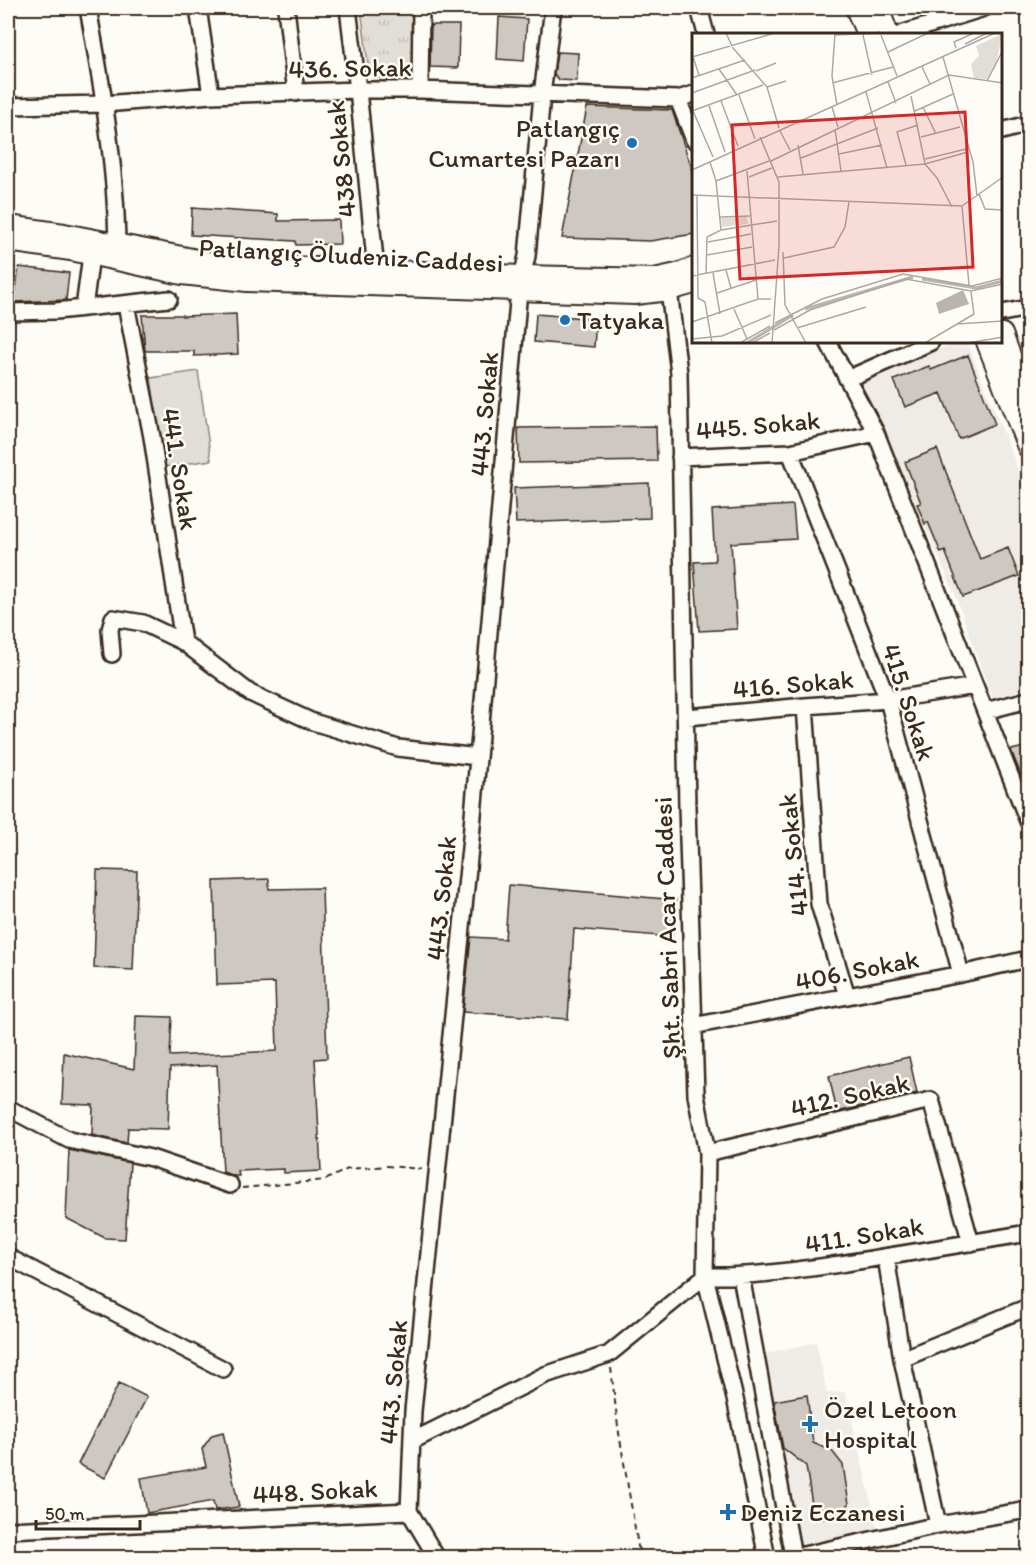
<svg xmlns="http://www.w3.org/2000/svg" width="1036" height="1565" viewBox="0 0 1036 1565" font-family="Itim,sans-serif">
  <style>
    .built { fill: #efece7 }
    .park { fill: url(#park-tufts); stroke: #8e847a; stroke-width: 1.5 }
    .garden { fill: #e1ded7; stroke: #8e847a; stroke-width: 1.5 }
    .building { fill: #cdc8c2; stroke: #3b2a1e; stroke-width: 1.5 }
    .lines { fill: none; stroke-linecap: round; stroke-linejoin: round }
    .minor-casing { stroke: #3b2a1e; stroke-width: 20 }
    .major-casing { stroke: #3b2a1e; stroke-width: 24 }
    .path { stroke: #3b2a1e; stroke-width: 2; stroke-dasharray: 6 4.5; stroke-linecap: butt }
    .minor { stroke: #fdfcf7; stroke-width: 15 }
    .major { stroke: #fdfcf7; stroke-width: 20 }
    .poi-dot { fill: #1f6fb2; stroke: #fdfcf7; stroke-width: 2 }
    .labels { text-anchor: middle; stroke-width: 5; stroke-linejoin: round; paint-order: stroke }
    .street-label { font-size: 26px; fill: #3b2a1e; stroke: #fdfcf7 }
    .poi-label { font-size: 26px; fill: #3b2a1e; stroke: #fdfcf7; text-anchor: start }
    .inset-river { fill: none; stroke: #bbb4ad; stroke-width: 3 }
    .inset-road { fill: none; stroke: #afa8a0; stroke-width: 1.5 }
    .view { fill: #d62828; fill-opacity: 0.15; stroke: #d62828; stroke-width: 3 }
    .inset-edge { fill: none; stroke: #3b2a1e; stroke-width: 3 }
  </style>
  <defs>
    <pattern id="park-tufts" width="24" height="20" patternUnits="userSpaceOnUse" patternTransform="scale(1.5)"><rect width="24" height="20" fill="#e1ded7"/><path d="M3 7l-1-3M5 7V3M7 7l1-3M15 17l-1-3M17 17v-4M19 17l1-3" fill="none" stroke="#c2bfb8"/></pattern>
  </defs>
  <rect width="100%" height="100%" fill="#fdfcf7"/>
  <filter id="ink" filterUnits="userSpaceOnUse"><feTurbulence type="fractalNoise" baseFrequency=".0167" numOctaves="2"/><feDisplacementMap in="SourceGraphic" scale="12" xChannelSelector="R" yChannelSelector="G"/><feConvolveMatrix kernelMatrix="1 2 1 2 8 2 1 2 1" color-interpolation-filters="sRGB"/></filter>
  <g filter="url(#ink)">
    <path class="built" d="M955,342H967L1028,494V688L993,700L954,592L862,383Z
      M816,1342L827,1393L845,1392L880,1538L793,1556L754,1356Z"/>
    <path class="park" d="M361,8H414L415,72L408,76L376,78L369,72Z"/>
    <path class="garden" d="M198,371L211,460L164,467L151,378Z"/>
    <path class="building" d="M499,17L527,19L524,61L497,59Z
      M431,25H459L458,68L430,67Z
      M557,52L578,53L577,81L559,80L554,74Z
      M587,107L672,110L694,175V234L650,241L562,238Z
      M192,208L278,214V221L339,220L340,244L296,245L295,241L191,235Z
      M19,267L69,273L66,300L14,302Z
      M236,314L238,354L194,356V351H145L142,315H182V316Z
      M536,314L596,319L594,347L534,342Z
      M968,355L995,424L959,439L941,393L905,407L894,380L929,366L931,370Z
      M656,426L657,461L519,463L518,428Z
      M937,449L980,559L1008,548L1019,576L963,597L945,551L941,553L928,522L925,524L917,504L921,503L905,462Z
      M649,483L650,518L516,523L514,488Z
      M793,505L796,539L731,543L737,629L699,631L694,562L715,561L712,510Z
      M1029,746V776L1022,778L1011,750Z
      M97,870L137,871L133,970L94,968Z
      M269,879V889L322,888L327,1058L315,1059L321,1171L284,1173V1169L238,1171L239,1176H234L223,1172L217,1065L170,1068L168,1129L128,1128L127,1143L92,1135L93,1105L62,1104L64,1053L134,1069L136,1016L172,1017L170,1056L277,1051L275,983L217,985L214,881Z
      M509,885L676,900L672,937L574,929L568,1019L463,1012L471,937L505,939Z
      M909,1057L917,1093L837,1112L829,1076Z
      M69,1150L130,1163L125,1239L105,1238L66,1218Z
      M119,1383L147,1397L105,1478L78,1464Z
      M807,1395L813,1443L832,1451L843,1465L849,1504L841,1514L834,1518L822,1519L813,1511L806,1466L783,1448L774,1401Z
      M223,1432L239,1507L215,1510L213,1501L147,1513L141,1478L206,1467L202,1449L212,1435Z"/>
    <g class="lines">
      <defs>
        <path id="minor" d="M88,8C102,86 116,164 117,245
          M198,8L211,95
          M286,8L296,93
          M348,8L358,90L376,270
          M699,8L706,34
          M901,34L984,8
          M420,90L421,8
          M678,99L694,140
          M8,106L105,104L211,95L358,90H420L678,99L694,94
          M1002,131L1028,124
          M669,290L679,373L687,807L696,1095L707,1153L705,1276L736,1403L767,1558
          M126,304L152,437L183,642
          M84,308L91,255
          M8,312L56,311L169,299
          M1002,313L1028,308
          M828,342L876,433L1028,821
          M847,379L931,342
          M790,452L888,700L961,974
          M680,457L790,452L876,433
          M112,654L110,630L113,618L143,623L183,642L250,693L313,722L398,748L478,757
          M805,706L819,904L847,996
          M985,711L1028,700
          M687,717L805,706L888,700L975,686
          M693,1026L961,974L1028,959
          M8,1108L69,1140L151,1158L230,1185
          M707,1153L931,1100L971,1243
          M8,1257L223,1369
          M886,1257L902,1359L938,1525
          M741,1276L793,1556
          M902,1359L1028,1307
          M412,1441L545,1375L609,1354L705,1276C748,1277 790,1271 833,1265C898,1255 963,1244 1028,1233
          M409,1511L413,1411L471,838L519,290L527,256L542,95L553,8
          M409,1511L437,1558
          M8,1530L409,1511
          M790,1558L938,1525L1028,1510"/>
        <path id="major" d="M856,8L867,34
          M878,8L888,34
          M8,226L64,234L218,264L523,276L654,279L677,274L694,268
          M8,241L71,250L182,274L247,281L635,294L669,290L694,283
          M1002,334L1028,403
          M987,342L1028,447"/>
      </defs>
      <use href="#minor" class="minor-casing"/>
      <use href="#major" class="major-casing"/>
      <path class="path" d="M242,1188L325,1180L348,1169L387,1166L422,1169
        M611,1368L618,1427L640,1558"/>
      <use href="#minor" class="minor"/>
      <use href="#major" class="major"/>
    </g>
  </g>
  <g class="poi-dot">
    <circle cx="632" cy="143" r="6"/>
    <circle cx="565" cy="320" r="6"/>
    <path d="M807 1415h6v6h6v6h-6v6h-6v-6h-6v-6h6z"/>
    <path d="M725 1503h6v6h6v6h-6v6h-6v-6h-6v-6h6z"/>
  </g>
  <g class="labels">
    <g class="street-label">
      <text transform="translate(350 68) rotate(-1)" y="9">436. Sokak</text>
      <text transform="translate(341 159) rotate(-96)" y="9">438 Sokak</text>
      <text transform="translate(351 255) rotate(3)" y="9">Patlangıç Öludeniz Caddesi</text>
      <text transform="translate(484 414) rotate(-85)" y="9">443. Sokak</text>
      <text transform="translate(758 425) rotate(-5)" y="9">445. Sokak</text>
      <text transform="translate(180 469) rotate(81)" y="9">441. Sokak</text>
      <text transform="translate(793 684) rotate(-5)" y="9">416. Sokak</text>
      <text transform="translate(909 702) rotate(72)" y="9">415. Sokak</text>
      <text transform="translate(793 855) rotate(-96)" y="9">414. Sokak</text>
      <text transform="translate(441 898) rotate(-84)" y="9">443. Sokak</text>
      <text transform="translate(667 928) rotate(-92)" y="9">Şht. Sabri Acar Caddesi</text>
      <text transform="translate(857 970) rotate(-11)" y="9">406. Sokak</text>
      <text transform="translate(850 1095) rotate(-13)" y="9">412. Sokak</text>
      <text transform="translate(864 1235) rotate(-9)" y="9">411. Sokak</text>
      <text transform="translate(393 1382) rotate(-85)" y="9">443. Sokak</text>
      <text transform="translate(315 1491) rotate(-3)" y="9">448. Sokak</text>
    </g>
    <g class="poi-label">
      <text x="620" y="137" text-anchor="end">Patlangıç<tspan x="620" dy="30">Cumartesi Pazarı</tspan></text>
      <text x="577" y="329">Tatyaka</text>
      <text x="824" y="1418">Özel Letoon<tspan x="824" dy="30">Hospital</tspan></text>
      <text x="740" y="1521">Deniz Eczanesi</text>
    </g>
  </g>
  <g transform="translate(692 33)">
    <rect width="310" height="310" fill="#fdfcf7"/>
    <path d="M310,1L304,33L295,46L282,45L279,31L287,23L284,13Z" fill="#e1ded7"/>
    <path d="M55,184L56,191L30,194L29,185Z" fill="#e1ded7"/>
    <path d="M271,257L277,271L247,281L244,270Z" fill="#bbb4ad"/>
    <path class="inset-river" d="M230,246L284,255L311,248M113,276L221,244M55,310L101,282"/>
    <path class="inset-road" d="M34,0L41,15L75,54L87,95M143,0L140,43L145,72M143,2L191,0M171,2L180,42M189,2L205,43M273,11L295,0M264,15L262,9L282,0M196,19L236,0M0,24L83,0M1,24L7,42M251,24L281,129L285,163M230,34L238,51M27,36L45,62M64,38L84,30M0,45L53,27M295,48L311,17M196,49L204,70M140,50L201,34M75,54L94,48M174,59L195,135M0,60L63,37M47,62L63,106M219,63L233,131L245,145L260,174M29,68L46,113M17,73L33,119M140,74L146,94M231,74L244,101M0,78L71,52M1,78L21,124M223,78L261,61M143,96L149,138M88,98L98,117M68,104L87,149V213L80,310M229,104L268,94M106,112L111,141M147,121L190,112M109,125L186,95M233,126L274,116M79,128L257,42L311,50M18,129L24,148L29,197M214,132L205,99L226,92M0,137L303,0M55,138L66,266M57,144L80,135M86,144L233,131L276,119M24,148L77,128M287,161L293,176L311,177M0,162L270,173M5,162L6,265L13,269L20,310M270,173L277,252M270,173L311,144M28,184L58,183M15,204L29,197L85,188M16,209L59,201M91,219L93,272L114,310M15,222L60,214M92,225L142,214L153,194L157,169M34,237L39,255M21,240L28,281M14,241L15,204M0,243L83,227M25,260L64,247M42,276L55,306M0,289L66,266H79M83,290L130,266L211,241L280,253L311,245M265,291L311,288M105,295L174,274M82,297L118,277L214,246L279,258L311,251M0,306L30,303L79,282M48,310L78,293M60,310L78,300M233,310L282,281L279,259M276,310L311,304"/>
    <path class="view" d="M273,79L281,234L48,246L40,92Z"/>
    <rect width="310" height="310" class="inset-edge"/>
  </g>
  <rect width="1036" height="1565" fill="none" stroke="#fdfcf7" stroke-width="30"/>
  <rect x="15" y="15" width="1006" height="1535" fill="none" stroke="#3b2a1e" stroke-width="2" filter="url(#ink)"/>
  <path d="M36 1520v9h104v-9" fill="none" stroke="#3b2a1e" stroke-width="3"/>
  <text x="45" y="1520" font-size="18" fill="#3b2a1e" stroke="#fdfcf7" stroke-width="4.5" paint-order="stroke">50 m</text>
</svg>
